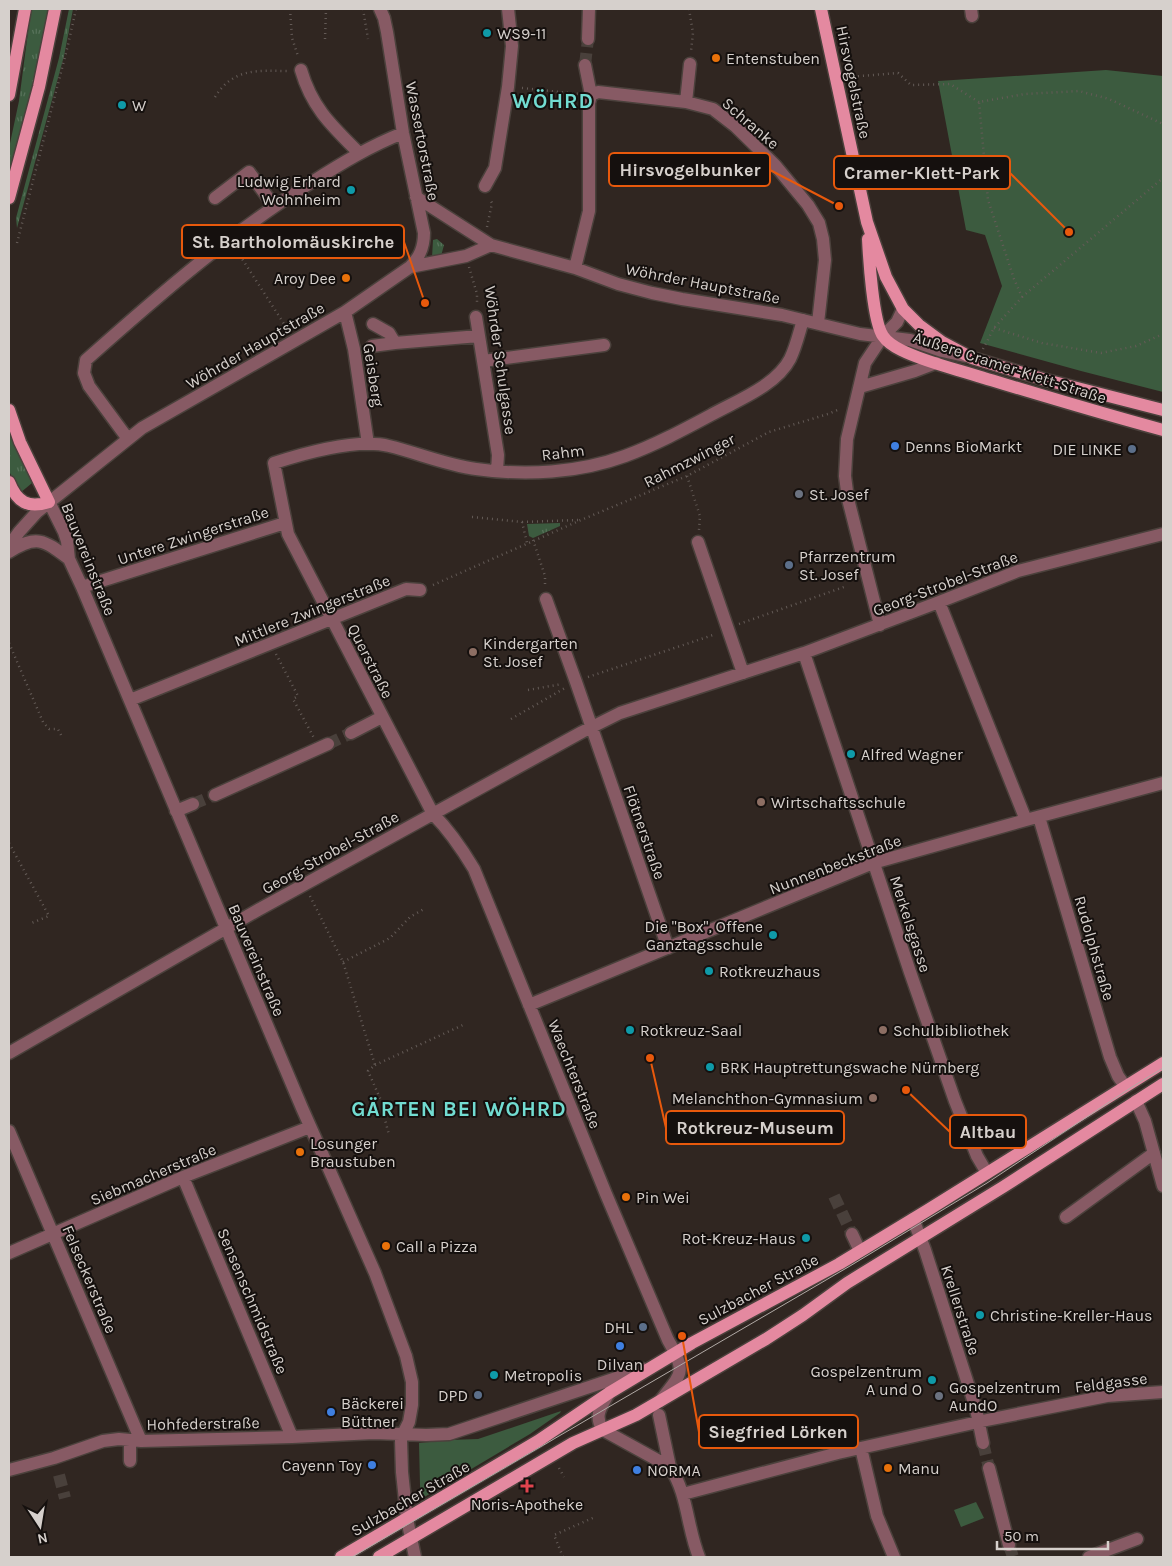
<svg xmlns="http://www.w3.org/2000/svg" width="1172" height="1566" viewBox="0 0 1172 1566" font-family="Karla,sans-serif">
  <style>
    .grass { fill: url(#grass-tufts) }
    .park { fill: #3c5b3f }
    .lines { fill: none; stroke-linecap: round; stroke-linejoin: round }
    .minor-tunnel { stroke: #49403b; stroke-width: 12; stroke-dasharray: 12 6; stroke-linecap: butt }
    .minor-casing { stroke: #4b413c; stroke-width: 15 }
    .major-casing { stroke: #4b413c; stroke-width: 15 }
    .path { stroke: #645b57; stroke-width: 2.5; stroke-dasharray: 1 4; stroke-linecap: butt }
    .minor { stroke: #875a64; stroke-width: 12 }
    .major { stroke: #e489a0; stroke-width: 12 }
    .tram { stroke: #b0a9a5; stroke-width: 1 }
    .culture-dot { fill: #0f9aa8; stroke: #15100e; stroke-width: 2 }
    .food-dot { fill: #e8710a; stroke: #15100e; stroke-width: 2 }
    .shop-dot { fill: #3f7fe0; stroke: #15100e; stroke-width: 2 }
    .service-dot { fill: #5c6f8a; stroke: #15100e; stroke-width: 2 }
    .worship-dot { fill: #6b7280; stroke: #15100e; stroke-width: 2 }
    .education-dot { fill: #8d6e63; stroke: #15100e; stroke-width: 2 }
    .health-dot { fill: #e0444e; stroke: #15100e; stroke-width: 2 }
    .labels { text-anchor: middle; stroke-width: 4; stroke-linejoin: round; paint-order: stroke }
    .poi-label { font-size: 16px; fill: #d6d0cc; stroke: #15100e; text-anchor: start }
    .street-label { font-size: 16px; fill: #d6d0cc; stroke: #15100e }
    .district-label { font-size: 21px; font-weight: bold; letter-spacing: 1px; fill: #72dcd1; stroke: #15100e }
    .leader { fill: none; stroke: #e8590c; stroke-width: 2 }
    .callout-dot { fill: #e8590c; stroke: #15100e; stroke-width: 2 }
    .callout { fill: #15100e; stroke: #e8590c; stroke-width: 2 }
    .callout-label { font-size: 18px; text-anchor: middle; font-weight: bold; fill: #d6d0cc }
  </style>
  <defs>
    <pattern id="grass-tufts" width="24" height="20" patternUnits="userSpaceOnUse" patternTransform="scale(1.25)"><rect width="24" height="20" fill="#3c5b3f"/><path d="M3 7l-1-3M5 7V3M7 7l1-3M15 17l-1-3M17 17v-4M19 17l1-3" fill="none" stroke="#57725a"/></pattern>
  </defs>
  <rect width="100%" height="100%" fill="#302621"/>
  <path class="grass" d="M31,9H49L34,85L9,177V148L19,101Z
    M69,9H73L64,56L17,228L16,218L59,58Z
    M437,239L444,245L441,256L432,258L433,240Z
    M9,426L32,483L20,493L9,471Z
    M560,523V526L533,538L529,536L527,524Z"/>
  <path class="park" d="M1106,70L1163,76V392L1081,371L980,343L1002,286L985,235L966,230L938,81Z
    M561,1411L560,1413L530,1434L421,1499L420,1485L419,1443L449,1440L478,1439Z
    M976,1502L984,1518L961,1527L954,1510Z"/>
  <g class="lines">
    <path class="minor-tunnel" d="M585,65L588,39
      M328,744L351,733
      M193,804L215,795
      M834,1196L852,1234
      M983,1443L989,1468
      M59,1475L65,1498
      M1009,1545L1013,1557"/>
    <defs>
      <path id="minor" d="M380,9L384,18L387,32L403,133L424,233C424,247 420,257 410,267
        M971,9L972,16
        M588,39L589,9
        M301,70C312,108 332,126 359,153
        M591,95L598,92L686,102L713,109L735,126L775,165L808,205L819,223L823,239L825,260L818,323
        M686,102L690,64
        M485,186L495,168L508,87L512,46L508,9
        M416,197L491,245L575,268L618,284L652,293L682,299L782,315L860,334L910,340L942,351L965,356
        M215,198L249,172L274,206
        M575,268L589,211V103L591,95L585,65
        M345,312L354,349L368,444
        M476,317L498,455L497,471
        M373,324L389,333L395,343L479,336
        M372,346L395,343
        M483,361L604,345
        M860,387L915,371L936,363
        M128,439L89,386L84,373L86,360C158,296 230,233 312,182C342,163 370,146 403,133
        M49,502L64,532L67,541L69,559L82,587L302,1108L375,1273L406,1356L412,1382V1405L409,1422L403,1434L401,1440L402,1472L407,1519L415,1557
        M698,542L743,673
        M9,546L19,532L37,512L142,428L345,312L410,267L466,256L491,245
        M9,552C37,534 44,540 69,559
        M82,587L285,523
        M546,599L576,682L668,948
        M939,602L1026,820
        M880,625L848,499L845,476L847,439L865,363L883,336L897,322L903,309
        M804,653L910,972L955,1101L977,1156L987,1173
        M130,700L406,589L420,590
        M351,733L382,717
        M215,795L328,744
        M176,811L193,804
        M1039,817L1110,1057L1118,1076L1125,1086
        M529,1005L873,863L1026,820L1163,783
        M9,1053L258,910L582,732L620,713L804,653L939,602L1018,571L1163,534
        M1136,1101L1145,1121L1163,1186
        M9,1131L141,1441
        M183,1177L292,1437
        M1066,1217L1154,1153
        M913,1219L925,1250L976,1409L983,1443
        M852,1234L860,1251
        M9,1253L183,1177L310,1127
        M609,1393C602,1406 593,1415 603,1430L670,1467C688,1494 687,1528 699,1557
        M660,1401C682,1373 687,1373 668,1340L606,1194L474,869C462,849 450,831 433,814L288,534L274,463C305,453 357,438 389,446C418,453 446,465 476,469C525,476 579,473 625,456C655,445 683,430 711,415C736,401 776,386 790,359C796,347 799,333 803,320
        M659,1415L670,1467
        M861,1448L877,1516L894,1557
        M130,1461V1440
        M989,1468L1009,1545
        M9,1470L54,1458L103,1441L119,1439L141,1441L292,1437L374,1433L426,1435L449,1434L643,1369
        M683,1494L838,1453L987,1420L1107,1396L1163,1392
        M1089,1557L1137,1539"/>
      <path id="major" d="M821,9L867,222L886,277L903,309L919,325L942,342L972,358L1046,380L1163,410
        M9,95L25,9
        M9,198L39,87L55,9
        M868,239C869,259 873,322 883,336C887,342 895,347 901,350C927,363 957,369 984,378C1044,396 1103,414 1163,430
        M9,410L20,442L49,502C28,509 17,502 9,482
        M341,1557L538,1441L609,1393L692,1343L839,1264L928,1210L1163,1063
        M379,1557L573,1443L636,1415L766,1339L803,1315L847,1283L1003,1187L1163,1084"/>
    </defs>
    <use href="#minor" class="minor-casing"/>
    <use href="#major" class="major-casing"/>
    <path class="path" d="M290,9L292,38L298,56
      M363,9L368,39
      M689,9L693,33L691,51
      M325,39L326,9
      M848,77L898,73L911,85L950,84L979,102
      M522,88L579,94
      M215,97C234,67 258,71 289,71
      M689,154L688,161L751,177L761,170
      M487,227L492,203L490,199
      M17,243L68,45L76,9
      M237,251L288,330
      M469,267L477,294V303
      M1022,297L1163,178
      M994,328L1042,343L1101,353L1136,346L1163,334
      M983,349L994,328L1022,297L1014,279L988,200L979,102L1025,94L1079,91L1109,99L1163,124
      M687,476L700,516L699,530
      M472,517L522,522L527,543
      M522,522L578,520
      M533,540L545,576V587
      M433,585L581,520L687,476L769,432L828,414L840,409
      M739,624L844,587
      M9,643L43,722L49,729H58L61,735
      M276,654L298,696L293,699L314,738
      M588,677L716,634
      M528,690L562,684
      M511,719L565,688
      M9,843L49,916L29,924
      M310,896L343,962L375,1065L368,1071L383,1105V1112L389,1135
      M343,962L390,938L410,917L424,909
      M375,1065L463,1025
      M559,1468L564,1477
      M563,1557L554,1535L595,1517"/>
    <use href="#minor" class="minor"/>
    <use href="#major" class="major"/>
    <path class="tram" d="M352,1557L850,1266L987,1183L1132,1087L1163,1068"/>
  </g>
  <g class="culture-dot">
    <circle cx="487" cy="33" r="5"/>
    <circle cx="122" cy="105" r="5"/>
    <circle cx="351" cy="190" r="5"/>
    <circle cx="851" cy="754" r="5"/>
    <circle cx="773" cy="935" r="5"/>
    <circle cx="709" cy="971" r="5"/>
    <circle cx="630" cy="1030" r="5"/>
    <circle cx="710" cy="1067" r="5"/>
    <circle cx="806" cy="1238" r="5"/>
    <circle cx="980" cy="1315" r="5"/>
    <circle cx="494" cy="1375" r="5"/>
    <circle cx="932" cy="1380" r="5"/>
  </g>
  <g class="food-dot">
    <circle cx="716" cy="58" r="5"/>
    <circle cx="346" cy="278" r="5"/>
    <circle cx="300" cy="1152" r="5"/>
    <circle cx="626" cy="1197" r="5"/>
    <circle cx="386" cy="1246" r="5"/>
    <circle cx="888" cy="1468" r="5"/>
  </g>
  <g class="shop-dot">
    <circle cx="895" cy="446" r="5"/>
    <circle cx="620" cy="1346" r="5"/>
    <circle cx="331" cy="1412" r="5"/>
    <circle cx="372" cy="1465" r="5"/>
    <circle cx="637" cy="1470" r="5"/>
  </g>
  <g class="service-dot">
    <circle cx="1132" cy="449" r="5"/>
    <circle cx="789" cy="565" r="5"/>
    <circle cx="643" cy="1327" r="5"/>
    <circle cx="478" cy="1395" r="5"/>
  </g>
  <g class="worship-dot">
    <circle cx="799" cy="494" r="5"/>
    <circle cx="939" cy="1396" r="5"/>
  </g>
  <g class="education-dot">
    <circle cx="473" cy="652" r="5"/>
    <circle cx="761" cy="802" r="5"/>
    <circle cx="883" cy="1030" r="5"/>
    <circle cx="873" cy="1098" r="5"/>
  </g>
  <path class="health-dot" d="M524.5 1478.5h5v5h5v5h-5v5h-5v-5h-5v-5h5z"/>
  <g class="labels">
    <g class="poi-label">
      <text x="497" y="39">WS9-11</text>
      <text x="726" y="64">Entenstuben</text>
      <text x="132" y="111">W</text>
      <text x="341" y="187" text-anchor="end">Ludwig Erhard<tspan x="341" dy="18">Wohnheim</tspan></text>
      <text x="336" y="284" text-anchor="end">Aroy Dee</text>
      <text x="905" y="452">Denns BioMarkt</text>
      <text x="1122" y="455" text-anchor="end">DIE LINKE</text>
      <text x="809" y="500">St. Josef</text>
      <text x="799" y="562">Pfarrzentrum<tspan x="799" dy="18">St. Josef</tspan></text>
      <text x="483" y="649">Kindergarten<tspan x="483" dy="18">St. Josef</tspan></text>
      <text x="861" y="760">Alfred Wagner</text>
      <text x="771" y="808">Wirtschaftsschule</text>
      <text x="763" y="932" text-anchor="end">Die "Box", Offene<tspan x="763" dy="18">Ganztagsschule</tspan></text>
      <text x="719" y="977">Rotkreuzhaus</text>
      <text x="640" y="1036">Rotkreuz-Saal</text>
      <text x="893" y="1036">Schulbibliothek</text>
      <text x="720" y="1073">BRK Hauptrettungswache Nürnberg</text>
      <text x="863" y="1104" text-anchor="end">Melanchthon-Gymnasium</text>
      <text x="310" y="1149">Losunger<tspan x="310" dy="18">Braustuben</tspan></text>
      <text x="636" y="1203">Pin Wei</text>
      <text x="796" y="1244" text-anchor="end">Rot-Kreuz-Haus</text>
      <text x="396" y="1252">Call a Pizza</text>
      <text x="990" y="1321">Christine-Kreller-Haus</text>
      <text x="633" y="1333" text-anchor="end">DHL</text>
      <text x="620" y="1370" text-anchor="middle">Dilvan</text>
      <text x="922" y="1377" text-anchor="end">Gospelzentrum<tspan x="922" dy="18">A und O</tspan></text>
      <text x="504" y="1381">Metropolis</text>
      <text x="949" y="1393">Gospelzentrum<tspan x="949" dy="18">AundO</tspan></text>
      <text x="468" y="1401" text-anchor="end">DPD</text>
      <text x="341" y="1409">Bäckerei<tspan x="341" dy="18">Büttner</tspan></text>
      <text x="362" y="1471" text-anchor="end">Cayenn Toy</text>
      <text x="898" y="1474">Manu</text>
      <text x="647" y="1476">NORMA</text>
      <text x="527" y="1510" text-anchor="middle">Noris-Apotheke</text>
    </g>
    <g class="street-label">
      <text transform="translate(854 82) rotate(78)" y="6">Hirsvogelstraße</text>
      <text transform="translate(751 123) rotate(41)" y="6">Schranke</text>
      <text transform="translate(423 141) rotate(79)" y="6">Wassertorstraße</text>
      <text transform="translate(703 283) rotate(11)" y="6">Wöhrder Hauptstraße</text>
      <text transform="translate(255 345) rotate(-30)" y="6">Wöhrder Hauptstraße</text>
      <text transform="translate(501 360) rotate(82)" y="6">Wöhrder Schulgasse</text>
      <text transform="translate(1010 367) rotate(18)" y="6">Äußere Cramer-Klett-Straße</text>
      <text transform="translate(374 375) rotate(81)" y="6">Geisberg</text>
      <text transform="translate(563 452) rotate(-7)" y="6">Rahm</text>
      <text transform="translate(689 460) rotate(-27)" y="6">Rahmzwinger</text>
      <text transform="translate(193 535) rotate(-18)" y="6">Untere Zwingerstraße</text>
      <text transform="translate(89 559) rotate(68)" y="6">Bauvereinstraße</text>
      <text transform="translate(945 583) rotate(-21)" y="6">Georg-Strobel-Straße</text>
      <text transform="translate(312 610) rotate(-22)" y="6">Mittlere Zwingerstraße</text>
      <text transform="translate(371 661) rotate(63)" y="6">Querstraße</text>
      <text transform="translate(645 832) rotate(71)" y="6">Flötnerstraße</text>
      <text transform="translate(330 852) rotate(-29)" y="6">Georg-Strobel-Straße</text>
      <text transform="translate(835 864) rotate(-21)" y="6">Nunnenbeckstraße</text>
      <text transform="translate(911 924) rotate(72)" y="6">Merkelsgasse</text>
      <text transform="translate(1095 948) rotate(74)" y="6">Rudolphstraße</text>
      <text transform="translate(257 960) rotate(67)" y="6">Bauvereinstraße</text>
      <text transform="translate(575 1074) rotate(68)" y="6">Waechterstraße</text>
      <text transform="translate(153 1174) rotate(-23)" y="6">Siebmacherstraße</text>
      <text transform="translate(90 1279) rotate(67)" y="6">Felseckerstraße</text>
      <text transform="translate(758 1289) rotate(-28)" y="6">Sulzbacher Straße</text>
      <text transform="translate(253 1301) rotate(67)" y="6">Sensenschmidstraße</text>
      <text transform="translate(961 1310) rotate(72)" y="6">Krellerstraße</text>
      <text transform="translate(1111 1382) rotate(-7)" y="6">Feldgasse</text>
      <text transform="translate(203 1423) rotate(-1)" y="6">Hohfederstraße</text>
      <text transform="translate(410 1498) rotate(-30)" y="6">Sulzbacher Straße</text>
    </g>
    <g class="district-label">
      <text x="553" y="108">WÖHRD</text>
      <text x="459" y="1116">GÄRTEN BEI WÖHRD</text>
    </g>
  </g>
  <path class="leader" d="M839 206L770 170M1069 232L1010 173M425 303L404 242M650 1058L666 1128M906 1090L950 1132M682 1336L699 1432"/>
  <g class="callout-dot">
    <circle cx="839" cy="206" r="5"/>
    <circle cx="1069" cy="232" r="5"/>
    <circle cx="425" cy="303" r="5"/>
    <circle cx="650" cy="1058" r="5"/>
    <circle cx="906" cy="1090" r="5"/>
    <circle cx="682" cy="1336" r="5"/>
  </g>
  <g class="callout">
    <rect x="609" y="153" width="161" height="33" rx="5"/>
    <rect x="834" y="156" width="176" height="33" rx="5"/>
    <rect x="182" y="225" width="222" height="33" rx="5"/>
    <rect x="666" y="1111" width="178" height="33" rx="5"/>
    <rect x="950" y="1115" width="76" height="33" rx="5"/>
    <rect x="699" y="1415" width="159" height="33" rx="5"/>
  </g>
  <g class="callout-label">
    <text x="690" y="176">Hirsvogelbunker</text>
    <text x="922" y="179">Cramer-Klett-Park</text>
    <text x="293" y="248">St. Bartholomäuskirche</text>
    <text x="755" y="1134">Rotkreuz-Museum</text>
    <text x="988" y="1138">Altbau</text>
    <text x="778" y="1438">Siegfried Lörken</text>
  </g>
  <rect width="1172" height="1566" fill="none" stroke="#d6d0cc" stroke-width="20"/>
  <g transform="translate(40 1526) rotate(168)" stroke="#15100e" stroke-width="4" paint-order="stroke">
  <path d="M0-4L9 19L0 12L-9 19Z" fill="#d6d0cc"/>
  <text y="-8" font-size="14" font-weight="bold" text-anchor="middle" fill="#d6d0cc">N</text>
  </g>
  <path d="M997 1541v8h111v-8" fill="none" stroke="#d6d0cc" stroke-width="2.5"/>
  <text x="1004" y="1541" font-size="15" fill="#d6d0cc" stroke="#15100e" stroke-width="4" paint-order="stroke">50 m</text>
</svg>
